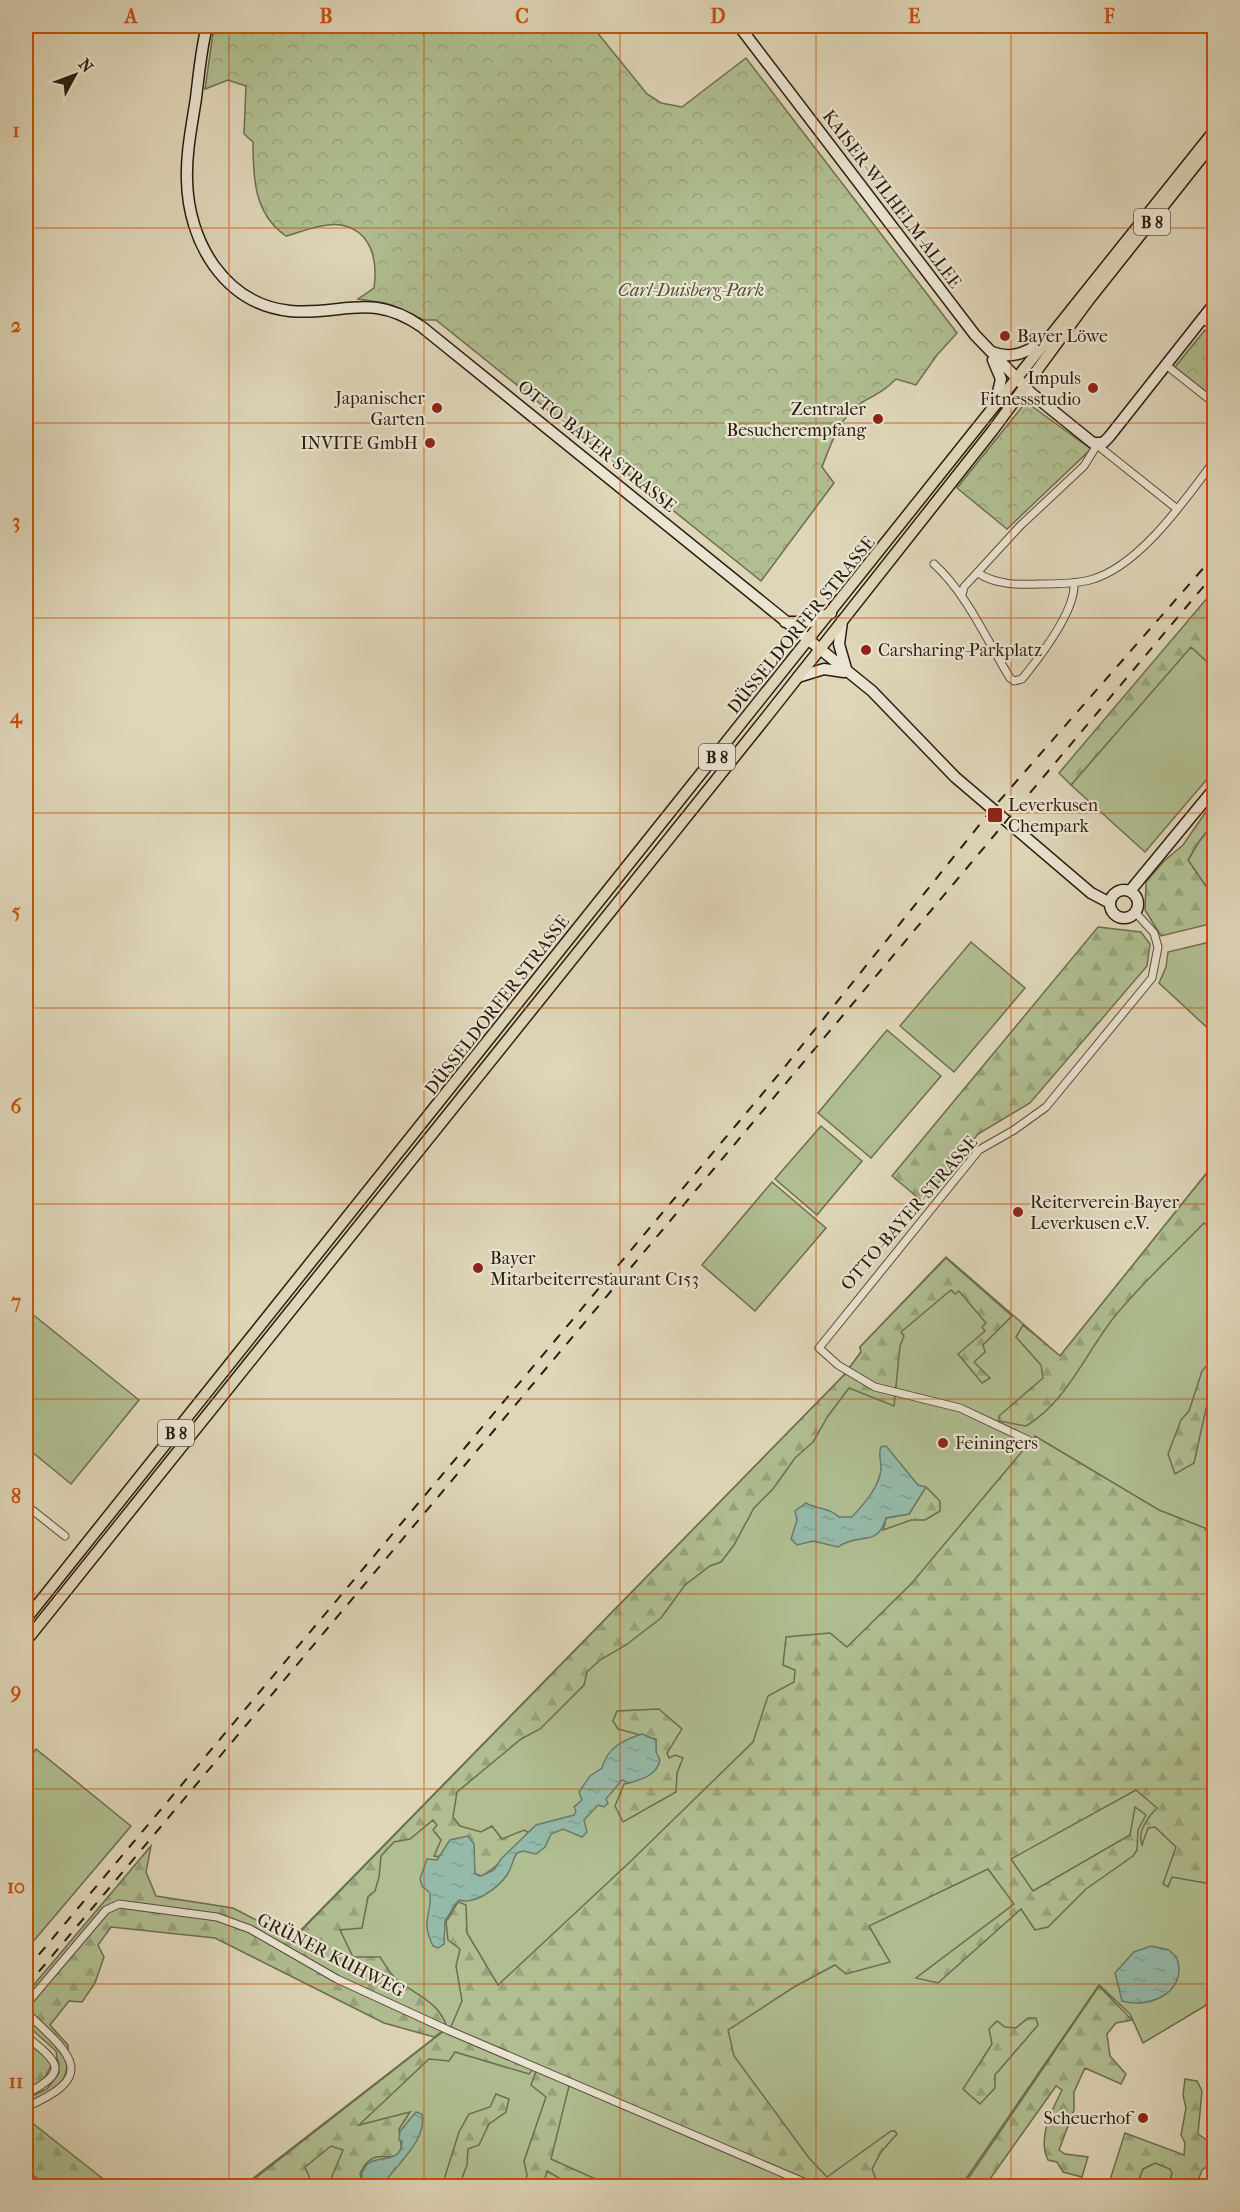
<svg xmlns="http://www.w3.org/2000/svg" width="1240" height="2212" viewBox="0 0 1240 2212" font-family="'IM FELL French Canon',serif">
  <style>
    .green { fill: #b0be91; stroke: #6c6e50; stroke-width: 1.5 }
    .forest { fill: url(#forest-firs); stroke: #6c6e50; stroke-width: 1.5 }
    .park { fill: url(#park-crowns); stroke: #6c6e50; stroke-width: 1.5 }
    .water { fill: url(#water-ripples); stroke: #6a7b6b; stroke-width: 1.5 }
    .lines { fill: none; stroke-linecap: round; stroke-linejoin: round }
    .street-casing { stroke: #564b39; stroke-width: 9 }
    .secondary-casing { stroke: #291d0e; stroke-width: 13 }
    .primary-casing { stroke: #291d0e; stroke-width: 13 }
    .street { stroke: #eae4d2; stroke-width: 7 }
    .secondary { stroke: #eae4d2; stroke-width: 10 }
    .primary { stroke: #dfd6b9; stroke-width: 10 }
    .rail { stroke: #291d0e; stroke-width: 2; stroke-dasharray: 10 10; stroke-linecap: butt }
    .grid { fill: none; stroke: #cb500c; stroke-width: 1.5; stroke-opacity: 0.55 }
    .poi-dot { fill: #8f2418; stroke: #eae4d2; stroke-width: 2 }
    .labels { text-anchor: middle; stroke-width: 4.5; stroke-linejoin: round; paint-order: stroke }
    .shield { fill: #eae4d2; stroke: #635949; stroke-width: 1.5 }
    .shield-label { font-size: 16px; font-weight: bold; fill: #291d0e }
    .street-label { font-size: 18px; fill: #291d0e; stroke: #eae4d2 }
    .park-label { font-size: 18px; font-style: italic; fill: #524d35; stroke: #eae4d2 }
    .poi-label { font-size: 18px; fill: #291d0e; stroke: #eae4d2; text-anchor: start }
    .neatline { fill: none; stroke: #cb500c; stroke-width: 2 }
    .grid-label { font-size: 20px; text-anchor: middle; font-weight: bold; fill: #cb500c }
  </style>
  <defs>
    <pattern id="forest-firs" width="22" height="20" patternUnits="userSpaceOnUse" patternTransform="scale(1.5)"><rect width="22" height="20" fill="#b0be91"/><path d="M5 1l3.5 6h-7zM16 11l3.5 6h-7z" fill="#97a37c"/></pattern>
    <pattern id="park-crowns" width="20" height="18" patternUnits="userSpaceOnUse" patternTransform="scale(1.5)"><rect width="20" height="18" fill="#b0be91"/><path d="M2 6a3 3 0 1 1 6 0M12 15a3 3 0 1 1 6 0" fill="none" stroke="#97a37c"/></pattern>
    <pattern id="water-ripples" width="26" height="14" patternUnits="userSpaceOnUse" patternTransform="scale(1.5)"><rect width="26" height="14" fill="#95baa9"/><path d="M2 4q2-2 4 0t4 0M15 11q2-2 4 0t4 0" fill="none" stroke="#809f90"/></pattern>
  </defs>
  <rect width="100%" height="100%" fill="#dfd6b9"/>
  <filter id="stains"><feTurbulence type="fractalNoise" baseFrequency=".00333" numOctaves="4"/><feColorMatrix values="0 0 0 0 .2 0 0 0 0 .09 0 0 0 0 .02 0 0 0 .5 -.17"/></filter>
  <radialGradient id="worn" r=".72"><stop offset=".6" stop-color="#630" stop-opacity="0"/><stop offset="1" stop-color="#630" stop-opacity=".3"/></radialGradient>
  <path class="green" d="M1191,646L1214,668V771L1145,852L1071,785Z
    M1214,822V898L1188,860L1198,843Z
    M1214,941V1034L1159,983L1166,967L1168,952Z
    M971,942L1025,988L954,1072L900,1026Z
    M887,1030L941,1076L871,1158L818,1113Z
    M821,1126L862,1161L817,1215L775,1179Z
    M1214,1164V1992L1205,2006L1143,2043L1130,2014L1099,1985L961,2186H243L447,2028L292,1939L844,1375L861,1352L860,1347L946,1257L1060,1356Z
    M772,1182L826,1228L755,1311L702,1265Z
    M26,1309L139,1400L71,1484L26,1447Z
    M36,1749L131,1826L26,1950V1762Z
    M1155,2163L1170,2168L1172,2172L1169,2186H1136L1143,2169Z"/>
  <path class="forest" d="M1214,590V668L1191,647L1071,785L1059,773Z
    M1214,800V822L1198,843L1188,860L1214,898V923L1161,936L1145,910L1146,882L1164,861L1183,845Z
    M1098,927L1141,932L1150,944L1147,966L1030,1103L978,1134L923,1202L892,1176Z
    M1214,1164V1231L1204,1223C1174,1254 1142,1283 1115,1316C1086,1352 1067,1402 1026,1426L999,1421V1416L1043,1378L1041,1365L1016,1337L1023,1325L1060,1356Z
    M946,1258L1012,1316L983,1345L985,1352L974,1362L990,1378L982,1383L958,1354L985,1331L982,1327L986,1323L959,1291L955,1294L951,1290L901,1332L904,1336L900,1346L894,1406L849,1388L828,1416L813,1442L795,1458L773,1489L754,1508L734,1545L721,1562L710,1566L685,1585L661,1618L626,1645L600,1660L587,1672L584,1685L540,1729L521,1739L457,1792L453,1817L460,1826L481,1832L492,1826L502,1839L524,1830L529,1833C514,1847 499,1867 481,1876L475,1874L473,1860L434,1856L441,1840L433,1830L437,1825L433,1820L410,1839L394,1842L381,1856L379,1877L375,1891L368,1897L362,1928L340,1930L353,1957H380C385,1964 390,1974 397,1980C416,1995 440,2002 447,2028L434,2037L384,2023L215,1938L111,1927L98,1945L104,1957L95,1983L82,2002L69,2001L50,2025L68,2045C69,2083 61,2090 26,2103V2099L47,2089L59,2073L56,2051L26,2024V1994L151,1846L146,1872L156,1896L233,1908L293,1939L844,1375L861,1352L860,1347Z
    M1214,1357V1388L1210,1391L1194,1463L1175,1474L1168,1454L1181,1420L1189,1411L1202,1371Z
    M1035,1436L1159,1510L1205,1528L1214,1547V1887L1211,1884L1172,1877L1168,1887L1163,1884L1176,1847L1155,1827L1148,1828L1142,1845C1137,1832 1148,1817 1157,1808L1136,1790L1011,1859L1033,1891L1130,1835L1135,1807L1146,1815L1138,1830L1137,1850L1133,1856L1086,1889L1048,1927L1035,1930L1021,1909L938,1983L916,1978L1014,1904L988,1869L869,1926L890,1962L846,1974L835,1965L794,1987L728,2030L734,2056L809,2158L827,2177L891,2131H895L897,2134L881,2152L872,2169L877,2182L883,2186H816L450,2029L462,2001L456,1966L460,1949L448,1940L446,1921C452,1915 453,1907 459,1902L466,1905L467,1933L498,1985L632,1860L753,1742L768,1696L794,1682L795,1670L783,1665L786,1637L830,1633L847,1647L911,1584Z
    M926,1487L940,1501V1511L925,1520H911L883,1530L886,1518L909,1514Z
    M659,1709L682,1729L667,1753L669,1758L675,1755L683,1758L677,1773L676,1792L623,1822L615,1806L624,1784L629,1783L656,1752V1739L618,1729L613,1721L617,1711Z
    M1099,1986L1132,2020L1116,2023L1107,2034L1110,2056L1126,2074L1121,2084L1085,2068L1074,2092V2110L1059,2150L1065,2154L1088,2157L1082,2177L1063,2172L1057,2162L1048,2160C1037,2138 1052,2110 1062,2090L1056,2086L985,2186H963Z
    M1028,2018H1036L1038,2025L995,2075V2088L980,2104L963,2089L992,2044L989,2029L997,2021L1005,2027L1016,2028Z
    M445,2030L534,2068L529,2074L455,2052L449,2061L429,2059L359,2125L410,2112L399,2129C399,2134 402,2143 401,2148C399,2161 384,2155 376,2157C368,2159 363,2167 360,2173L363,2186H328L343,2150L331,2146L305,2167L311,2181L295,2186H245Z
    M26,2038L52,2064L43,2081L26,2091Z
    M537,2068L570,2082L551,2159L611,2186H573L547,2171L543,2186H524L527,2175L524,2161L546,2097L531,2085Z
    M1185,2079L1197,2081L1202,2091L1198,2134L1214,2145V2162L1202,2170L1196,2186H1169L1172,2173L1170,2169L1155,2163L1143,2169L1136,2186H1108L1125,2133L1184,2155L1185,2143L1181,2135L1186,2108L1183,2095Z
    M496,2094L509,2099L506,2112L489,2124L479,2145L468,2149L467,2165L459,2186H442L459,2132L469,2114L490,2107Z
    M26,2118L112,2186H49L26,2171Z"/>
  <path class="park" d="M214,26H592L647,94L661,103L682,107L746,58L957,333L937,355L916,385L896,379C882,393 876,394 861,403C839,418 831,444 822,467L834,483L761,581L436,320H424L385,303L358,299L374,288C378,261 372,231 341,225C325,222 301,232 286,236C254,214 253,178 253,142L244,134L246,86L228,80L205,89Z
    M1205,330L1214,337V398L1175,367Z
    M1026,402L1091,449L1007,529L957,488Z"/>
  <path class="water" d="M886,1446L918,1485L926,1487L909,1514L886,1518C878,1548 859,1532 838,1547L813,1541L797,1545L791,1539L797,1520L795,1511L806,1503C817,1510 829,1507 839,1517H852C864,1504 881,1485 881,1467C881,1460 878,1454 881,1447Z
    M642,1734L656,1740V1752L660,1760C657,1775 643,1779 629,1783L622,1780L606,1799L608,1803L604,1807L598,1805L584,1820L587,1832L582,1837L563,1829L551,1834L545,1847L536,1854L523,1851L517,1853C512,1860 512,1868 507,1875C498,1888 475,1905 459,1900C452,1906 451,1914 445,1920L444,1944L438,1948L433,1946C420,1919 432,1917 430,1893L422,1886L420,1879L427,1859L437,1860L450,1840L468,1836L474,1844L475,1874L481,1876L494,1870L501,1859L536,1825L574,1815L576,1811L574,1807L582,1800L579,1792L590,1776L602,1768C607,1748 623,1740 642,1734Z
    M1151,1946L1169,1950L1177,1958C1188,1992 1150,2009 1122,2001L1115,1973L1134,1952Z
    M416,2112L422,2114C428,2141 394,2166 382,2186H363C363,2183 361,2177 362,2173C369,2149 402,2169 402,2141L399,2140L400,2131Z"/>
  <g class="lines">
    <defs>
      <path id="street" d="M1203,319L1214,328
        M1166,365L1214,403
        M934,564C967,594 986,639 1010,678L1014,681L1022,679C1039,658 1076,610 1074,583
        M978,573C996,585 1019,585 1040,584C1057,584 1074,584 1090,580C1139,567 1185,500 1214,461
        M962,595L964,587L1020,526L1084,466L1097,445L1176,508
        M1028,1440L960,1408L875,1387L838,1365L819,1348L979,1150L1014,1130L1046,1107L1152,978L1158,947L1154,933L1135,912
        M26,1505L65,1536
        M26,2036C59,2063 70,2071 26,2094
        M26,2107C96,2077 74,2057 30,2016L28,2011L29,2001L106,1910L119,1904L217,1917L250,1929L337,1979L448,2030L813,2186"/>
      <path id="secondary" d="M207,26C201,49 199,74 196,98C192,125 186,152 187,180C188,241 224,304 290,311C342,316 371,291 422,327L872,691L955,777L1091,893L1110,903
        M739,26L975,335L1031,393L1093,443H1103L1109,437L1214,304
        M992,352C1014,361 1028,350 1047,340
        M993,360L1001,379L996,401
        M842,621L839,644L847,672
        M785,622H809L831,613
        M798,677L824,669L844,672
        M1110 904a14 14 0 1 1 28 0a14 14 0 1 1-28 0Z
        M1130,891L1214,789"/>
      <path id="primary" d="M26,1619L1214,131
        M26,1641L768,715L993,430L1088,301L1214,142"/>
    </defs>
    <use href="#street" class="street-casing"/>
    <use href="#secondary" class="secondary-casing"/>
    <use href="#primary" class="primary-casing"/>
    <use href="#street" class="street"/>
    <use href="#secondary" class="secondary"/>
    <use href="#primary" class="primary"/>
    <path class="rail" d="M26,1970L779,1074L993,808L1214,556
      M26,1987L1214,574"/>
  </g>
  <path class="grid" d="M229,26V2186M424,26V2186M620,26V2186M816,26V2186M1011,26V2186M26,228H1214M26,423H1214M26,618H1214M26,813H1214M26,1008H1214M26,1204H1214M26,1399H1214M26,1594H1214M26,1789H1214M26,1984H1214"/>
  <g class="poi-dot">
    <circle cx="1005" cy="336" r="6"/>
    <circle cx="1093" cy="388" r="6"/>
    <circle cx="437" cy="408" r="6"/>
    <circle cx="878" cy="419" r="6"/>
    <circle cx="430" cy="443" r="6"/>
    <circle cx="866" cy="650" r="6"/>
    <rect x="987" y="807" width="16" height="16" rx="3"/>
    <circle cx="1018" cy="1212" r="6"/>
    <circle cx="478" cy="1268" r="6"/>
    <circle cx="943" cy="1443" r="6"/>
    <circle cx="1143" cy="2118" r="6"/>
  </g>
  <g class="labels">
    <g class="shield">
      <rect x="1134" y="209" width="36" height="26" rx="4.5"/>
      <rect x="699" y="744" width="36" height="26" rx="4.5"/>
      <rect x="158" y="1420" width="36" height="26" rx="4.5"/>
    </g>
    <g class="shield-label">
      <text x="1152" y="228">B 8</text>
      <text x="717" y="763">B 8</text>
      <text x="176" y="1439">B 8</text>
    </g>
    <g class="street-label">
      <text transform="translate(892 199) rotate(53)" y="6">KAISER-WILHELM-ALLEE</text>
      <text transform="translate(597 446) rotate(39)" y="6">OTTO-BAYER-STRASSE</text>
      <text transform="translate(801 625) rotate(-51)" y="6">DÜSSELDORFER STRASSE</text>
      <text transform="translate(497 1005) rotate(-52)" y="6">DÜSSELDORFER STRASSE</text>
      <text transform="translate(909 1213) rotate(-49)" y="6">OTTO-BAYER-STRASSE</text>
      <text transform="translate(331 1955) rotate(27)" y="6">GRÜNER KUHWEG</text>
    </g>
    <g class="park-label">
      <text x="691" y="296">Carl-Duisberg-Park</text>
    </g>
    <g class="poi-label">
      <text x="1017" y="342">Bayer Löwe</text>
      <text x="1081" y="384" text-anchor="end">Impuls<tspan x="1081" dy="21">Fitnessstudio</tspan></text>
      <text x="425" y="404" text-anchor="end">Japanischer<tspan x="425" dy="21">Garten</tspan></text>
      <text x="866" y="415" text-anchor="end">Zentraler<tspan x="866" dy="21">Besucherempfang</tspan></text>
      <text x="418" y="449" text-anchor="end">INVITE GmbH</text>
      <text x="878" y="656">Carsharing-Parkplatz</text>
      <text x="1008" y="811">Leverkusen<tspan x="1008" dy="21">Chempark</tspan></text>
      <text x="1030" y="1208">Reiterverein Bayer<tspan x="1030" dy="21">Leverkusen e.V.</tspan></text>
      <text x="490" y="1264">Bayer<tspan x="490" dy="21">Mitarbeiterrestaurant C153</tspan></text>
      <text x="955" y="1449">Feiningers</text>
      <text x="1131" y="2124" text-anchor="end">Scheuerhof</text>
    </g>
  </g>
  <rect width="1240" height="2212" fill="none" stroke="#dfd6b9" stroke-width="66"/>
  <g transform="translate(75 75) rotate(49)" stroke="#eae4d2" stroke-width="4.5" paint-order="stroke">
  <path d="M0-4.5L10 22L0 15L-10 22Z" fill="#291d0e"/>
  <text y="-9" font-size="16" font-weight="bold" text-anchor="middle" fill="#291d0e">N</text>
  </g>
  <rect x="33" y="33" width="1174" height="2146" class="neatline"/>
  <g class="grid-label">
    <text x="131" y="23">A</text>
    <text x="326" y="23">B</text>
    <text x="522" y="23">C</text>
    <text x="718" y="23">D</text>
    <text x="914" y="23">E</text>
    <text x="1109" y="23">F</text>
    <text x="16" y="137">1</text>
    <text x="16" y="332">2</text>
    <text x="16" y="528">3</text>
    <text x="16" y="723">4</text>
    <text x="16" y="918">5</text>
    <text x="16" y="1113">6</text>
    <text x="16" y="1308">7</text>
    <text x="16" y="1503">8</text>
    <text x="16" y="1698">9</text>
    <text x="16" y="1893">10</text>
    <text x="16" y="2088">11</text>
  </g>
  <rect width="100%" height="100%" filter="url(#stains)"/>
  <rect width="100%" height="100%" fill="url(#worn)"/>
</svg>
